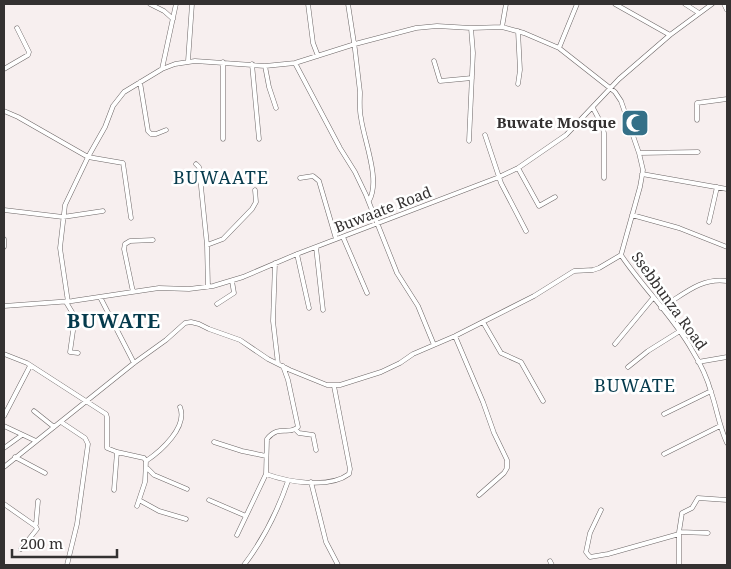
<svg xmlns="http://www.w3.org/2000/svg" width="731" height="569" viewBox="0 0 731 569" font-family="'Noto Serif',serif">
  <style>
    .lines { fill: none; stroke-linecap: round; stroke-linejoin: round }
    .minor-casing { stroke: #6c6666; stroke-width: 5 }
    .minor { stroke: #fff; stroke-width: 4 }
    .labels { text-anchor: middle; stroke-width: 5; stroke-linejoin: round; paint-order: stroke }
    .poi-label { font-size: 15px; font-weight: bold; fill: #343131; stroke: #fff; text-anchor: end }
    .street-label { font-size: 15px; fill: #343131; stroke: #fff }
    .quarter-label { font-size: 18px; letter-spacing: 1px; fill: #053a4c; stroke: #fff }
    .district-label { font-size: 20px; font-weight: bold; letter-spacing: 1px; fill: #053a4c; stroke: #fff }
  </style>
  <rect width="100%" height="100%" fill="#f7efef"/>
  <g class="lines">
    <defs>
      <path id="minor" d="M150,4L164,11L173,19
        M308,4L313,43L318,56
        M348,4C353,33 357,62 360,92C360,100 359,109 361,118C364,141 381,180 369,201
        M615,4L670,35
        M685,4L699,13
        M724,4L727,10
        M502,27L506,4
        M559,48L577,4
        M188,61L192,4
        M434,61L440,81L472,78
        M295,63L340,148L355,172L366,195L397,273L418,306L434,345
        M252,64L259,139
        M265,66L269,87L276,108
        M4,69L28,55L29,52L17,28
        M162,69L176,4
        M140,82L148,131L151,134H156L166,130
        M518,84L520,70L518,31
        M593,108L602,125L604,133V178
        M4,111L18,117L88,157L123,163L131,218
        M697,120V103L727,99
        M485,135L501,183L526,231
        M223,139V62
        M469,141L473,53L471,28
        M639,153L698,152
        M196,164L199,167L207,245L208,287
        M518,168L539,206L555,197
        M642,174L727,189
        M300,178L313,176L319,181L336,239
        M4,210L63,217L103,211
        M632,215L679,228L727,247
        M709,222L717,187
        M343,237L367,293
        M4,239V247
        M207,245L223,239L252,209L256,202L255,190
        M316,247L323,310
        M297,254L309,308
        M275,263L273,321L278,364
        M133,292L124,249L125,244L130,241L153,240
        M100,297L134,363
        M66,302L75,317L70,352L78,353
        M68,302L60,248L65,205L88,157L105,127L113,106L124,92L162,69L175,64L195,61L265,66L295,63L355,44L416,28L437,26L471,28L502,27L524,33L559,48L615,92L621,101L639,153L643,170L640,187L621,255C643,288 673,316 692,350C700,363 707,377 711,392C717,409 719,426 727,443
        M217,304L234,293L232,281
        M4,306L72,301L159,288L189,289L213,286L243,277L297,254L499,177L518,168L566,135L619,79L670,35L712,4
        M661,308C683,295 701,277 727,281
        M483,322L501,353L521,362L543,401
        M455,336L483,402L494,433L507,460V468L504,473L479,495
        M615,344L653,298
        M4,354L27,363L106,414L107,417V448L117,452L144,458L146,461L145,482L137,506
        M698,362L727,357
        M628,367L648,351L680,331
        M34,411L54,427
        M664,414L711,391
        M4,416L30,366
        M61,422L85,438L88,444L77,524L67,565
        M4,426L36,441
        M295,429L299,433L313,435L316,450
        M214,442L242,451L266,456
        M4,448L22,435
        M664,454L720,426
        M15,457L45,473
        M146,461C161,451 188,427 180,407
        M4,467L134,363L166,340L185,323L191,322L199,324L209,329L240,340L268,359L290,370L327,385H340L381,372L400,363L413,354L455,336L534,296L574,271L593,270L599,268L621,255
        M147,468L154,475L187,489
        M266,474C288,482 329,489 349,474L350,469L334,386
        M311,482L326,542L338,565
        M114,490L117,452
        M139,500L159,511L186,519
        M209,500L246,516
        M4,504L34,525L36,524L38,501
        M601,510L590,533L586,552L590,557L608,554L679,534
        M679,532L708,533
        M237,535L266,474L267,439C279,424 288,436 298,427L288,380L283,366
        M21,549L37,529L35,525
        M550,561L552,565
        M244,565C263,540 278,510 288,481
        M679,565V532L682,513L692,508L698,498L727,500"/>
    </defs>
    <use href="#minor" class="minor-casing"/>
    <use href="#minor" class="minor"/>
  </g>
  <defs>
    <symbol id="mosque-square" viewBox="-11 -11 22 22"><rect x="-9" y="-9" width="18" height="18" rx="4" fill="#347088" stroke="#fff"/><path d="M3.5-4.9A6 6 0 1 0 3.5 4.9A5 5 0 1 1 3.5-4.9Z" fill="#fff"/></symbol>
  </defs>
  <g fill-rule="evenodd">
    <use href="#mosque-square" x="619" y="107" width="32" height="32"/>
  </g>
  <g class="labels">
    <g class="poi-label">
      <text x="616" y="128">Buwate Mosque</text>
    </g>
    <g class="street-label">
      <text transform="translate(383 210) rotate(-21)" y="5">Buwaate Road</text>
      <text transform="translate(669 301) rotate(54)" y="5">Ssebbunza Road</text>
    </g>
    <g class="quarter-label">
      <text x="221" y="184">BUWAATE</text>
      <text x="635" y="392">BUWATE</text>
    </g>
    <g class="district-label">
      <text x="114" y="328">BUWATE</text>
    </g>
  </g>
  <rect width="731" height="569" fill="none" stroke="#343131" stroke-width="10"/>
  <path d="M12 549v8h105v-8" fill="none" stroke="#343131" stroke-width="2.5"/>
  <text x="20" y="549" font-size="15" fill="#343131" stroke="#ffffff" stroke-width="4" paint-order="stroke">200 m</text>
</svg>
